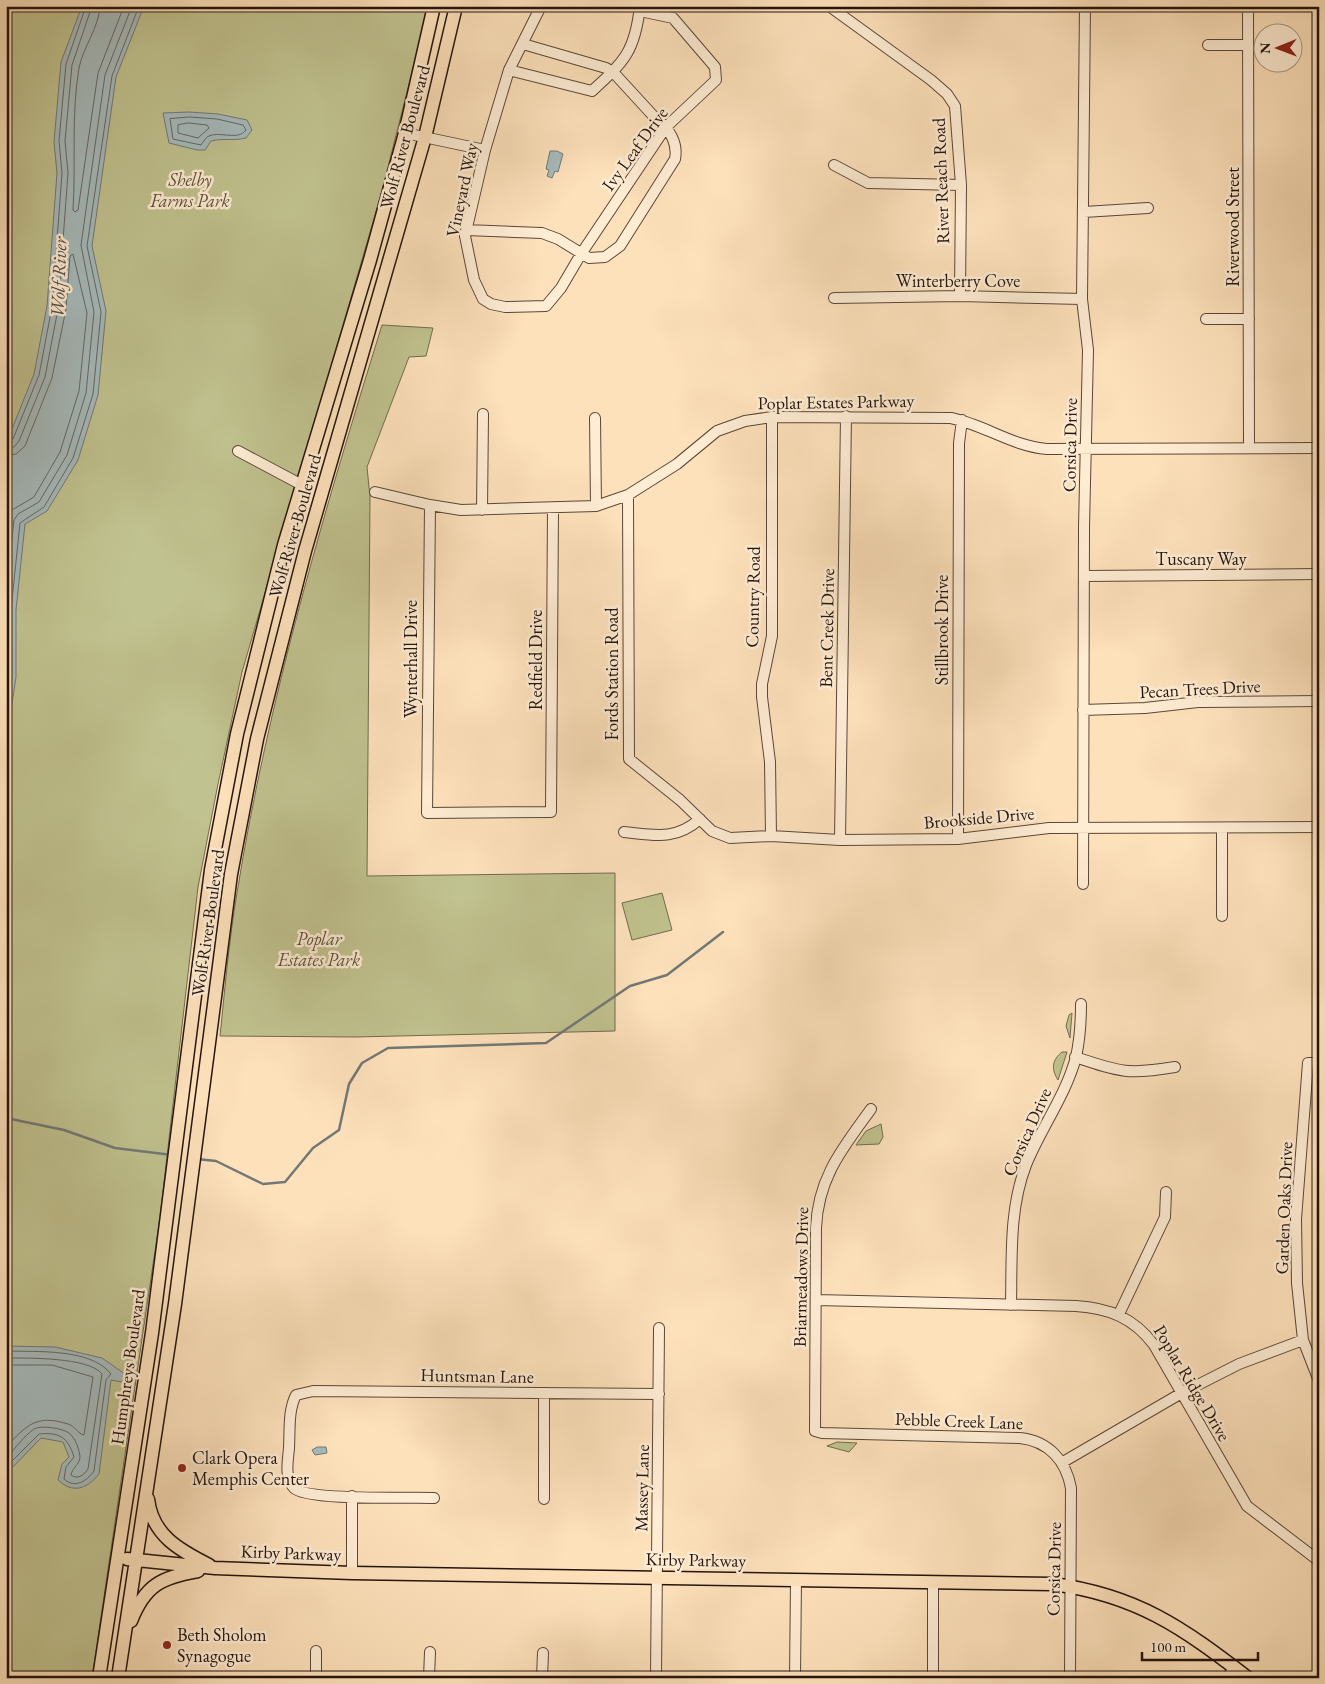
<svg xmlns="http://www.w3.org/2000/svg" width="1325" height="1684" viewBox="0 0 1325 1684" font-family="'EB Garamond',serif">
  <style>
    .green { fill: #c0c28f; stroke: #726b4e }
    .water { fill: #a5babc; stroke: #727876 }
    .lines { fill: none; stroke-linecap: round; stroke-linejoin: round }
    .shore { stroke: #656765; stroke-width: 1 }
    .stream { stroke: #727876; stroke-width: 2.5 }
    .minor-casing { stroke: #5b4739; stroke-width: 12 }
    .major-casing { stroke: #25140e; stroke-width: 15 }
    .minor { stroke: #feecd3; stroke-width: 10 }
    .major { stroke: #fde1bb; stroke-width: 12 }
    .poi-dot { fill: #8f2418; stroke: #feecd3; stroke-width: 2 }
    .labels { text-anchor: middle; stroke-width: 5; stroke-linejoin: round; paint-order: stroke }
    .street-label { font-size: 18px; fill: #25140e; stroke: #feecd3 }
    .park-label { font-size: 18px; font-style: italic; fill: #5b513b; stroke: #feecd3 }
    .poi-label { font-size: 18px; fill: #25140e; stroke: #feecd3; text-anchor: start }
    .water-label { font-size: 19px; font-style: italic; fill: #524e4b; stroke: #feecd3 }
  </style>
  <rect width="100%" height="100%" fill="#fde1bb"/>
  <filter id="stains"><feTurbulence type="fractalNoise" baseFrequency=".004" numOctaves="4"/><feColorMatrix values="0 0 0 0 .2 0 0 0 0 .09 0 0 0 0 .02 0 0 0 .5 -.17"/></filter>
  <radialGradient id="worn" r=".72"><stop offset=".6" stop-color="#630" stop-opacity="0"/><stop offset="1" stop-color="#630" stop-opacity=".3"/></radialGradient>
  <path class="green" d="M6,6H429L380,198L242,672L218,784L198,887L160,1217L92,1678H6Z
    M382,325L433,328L426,356L409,357L367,467L370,497L367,876L615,873V1031L355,1037L220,1036C225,988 229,940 237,893C268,700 324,512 382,325Z
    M662,893L672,930L632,940L622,903Z
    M1072,1013L1070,1038L1066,1026L1069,1015Z
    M1062,1052H1067L1058,1080C1051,1069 1052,1060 1062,1052Z
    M881,1124L883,1137L879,1144L856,1145L866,1131Z
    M837,1442L857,1443L849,1452L827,1446Z"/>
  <path class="water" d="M82,6H144L116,77L92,246L106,311L98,395L78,460L47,511L25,524L16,610V677L6,745V444L34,374L47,306L57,173L54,142L61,62Z
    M189,112L218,114L247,120L252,130L246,138C234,141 223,138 211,141L205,150H197L169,143L163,113Z
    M550,151H557L563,154L558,172L555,171L552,178L547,176L549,170L546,169Z
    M6,1346L55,1347L102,1358L125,1374L122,1382L111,1380L99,1474C87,1489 73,1494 58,1480L62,1464L69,1457L63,1442L41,1438L6,1474Z
    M317,1447H326L327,1453L315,1455L312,1450Z"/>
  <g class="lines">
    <path class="shore" d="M100,6C99,28 83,47 79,68C71,115 76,163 73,210L75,212L78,210L98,73L124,6
      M190,117L217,119L243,125L246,130C238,141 221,131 209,136C206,137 203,142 201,145L173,139L170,119Z
      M189,123L207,125L209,128L198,138L178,133V125Z
      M6,442L13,439L39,375L52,307L62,173L59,141L66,64L86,6
      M6,448L14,447L19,441L45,377L58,309L68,173L65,141L72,65L92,6
      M6,456L16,454L25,446L52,378L66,309L70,256L73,254L87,313L79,391L60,452L34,497L12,510L6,521
      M6,594L14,520L18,514L39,502L67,455L86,393L94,312L81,245L105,75L132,6
      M6,708L11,677V610L20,523L44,507L73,458L93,394L101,312L87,246L112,76L139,6
      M6,1351C36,1352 91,1348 111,1374L106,1380L94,1471C87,1481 75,1489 64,1479L66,1467L74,1457C68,1437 59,1432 39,1434L6,1467
      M6,1358C27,1358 89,1357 102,1374L88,1469C84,1475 78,1480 71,1475C72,1468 79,1465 80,1458C80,1451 75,1437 69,1433C62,1428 41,1425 34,1429C24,1436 15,1449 6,1458
      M6,1365H52L93,1377L84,1435C78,1434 75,1426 68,1424C36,1414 27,1425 6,1447"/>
    <path class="stream" d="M6,1118L64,1130L115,1148L172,1155
      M197,1159L216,1161L263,1184L285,1182L313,1148L339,1130L349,1084L362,1063L388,1048L546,1043L630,986L667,975L723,932"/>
    <defs>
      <path id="minor" d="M541,6L509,70L485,150L465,236L474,280L483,299L491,304L505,307L546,306L561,288L581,254L666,127L716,80L715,67L673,18L640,11
        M829,6L931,80L947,94L955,106L961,185L960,296
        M1248,6L1249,448
        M1208,45H1248
        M509,70L592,91C625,61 635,51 640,6
        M405,133L485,150
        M834,165L868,183L961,185
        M1084,212L1148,208
        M466,230L542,233L558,239L589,258L605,257L620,246L675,159C678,144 670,129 658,121L613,72L606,68L523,44
        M834,298L960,296L1082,299
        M1206,319H1249
        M595,418L596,506
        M238,451L302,485
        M375,492L430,505L461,510L596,506L628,495L677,464L717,431L745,421L772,417L951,418C985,425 1012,446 1047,449L1319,448
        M628,495L629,759L680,800L712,831L730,838L771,836L840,840L958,839L1049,828L1319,827
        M430,505L427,813L551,812L553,508
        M482,510L483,414
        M1084,576L1319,574
        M1083,710L1145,708L1198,702L1319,701
        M624,832C654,835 675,841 700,819
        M771,836L770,762L762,697V684L772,636V417
        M958,839L959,443L962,420
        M840,840L846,416
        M1083,884L1084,527L1088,350L1082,299L1085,6
        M1222,916V828
        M1075,1057C1120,1072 1128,1075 1175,1067
        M1319,1063H1308L1296,1219L1297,1283L1303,1340L1319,1381
        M871,1109C843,1148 818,1177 816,1228L815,1431L822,1433L1020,1438C1048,1441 1066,1460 1071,1488L1070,1678
        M816,1300L1076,1306C1109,1308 1134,1318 1154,1345L1247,1506L1319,1561
        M1011,1305C1012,1258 1009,1209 1026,1165C1041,1128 1066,1095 1076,1057C1080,1039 1081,1022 1081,1004
        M1119,1314L1165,1217L1166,1192
        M1063,1462L1180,1394L1239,1364L1303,1340
        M434,1498C411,1497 306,1501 294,1488C284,1477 288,1461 289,1448C290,1431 288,1410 296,1395L313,1391L659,1394
        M544,1499V1393
        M352,1573V1496
        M316,1678V1651
        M429,1678L430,1652
        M542,1678L543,1653
        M656,1678L659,1328
        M795,1678L796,1580
        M933,1678V1582
        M1227,1678L1235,1667"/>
      <path id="major" d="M148,1499C152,1535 179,1550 209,1565
        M127,1559L215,1568L352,1573L1053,1584C1137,1595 1183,1628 1248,1678
        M131,1621C145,1585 162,1577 198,1571
        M99,1678L152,1333L211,870L237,734L284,545L370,260L405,133L434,6
        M118,1678L175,1304L231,874L257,739L305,551L425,137L456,6"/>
    </defs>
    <use href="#minor" class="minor-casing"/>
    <use href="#major" class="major-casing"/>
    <use href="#minor" class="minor"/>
    <use href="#major" class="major"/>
  </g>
  <g class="poi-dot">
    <circle cx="182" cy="1468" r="5"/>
    <circle cx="167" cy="1645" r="5"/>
  </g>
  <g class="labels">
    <g class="street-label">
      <text transform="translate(405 137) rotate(-75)" y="6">Wolf River Boulevard</text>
      <text transform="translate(635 149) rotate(-54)" y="6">Ivy Leaf Drive</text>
      <text transform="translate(941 181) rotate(-92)" y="6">River Reach Road</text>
      <text transform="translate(462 190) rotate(-78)" y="6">Vineyard Way</text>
      <text transform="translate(1233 227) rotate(-90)" y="6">Riverwood Street</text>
      <text x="958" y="287">Winterberry Cove</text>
      <text transform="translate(836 402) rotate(-1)" y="6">Poplar Estates Parkway</text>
      <text transform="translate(1070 445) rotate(-89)" y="6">Corsica Drive</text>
      <text transform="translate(295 526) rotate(-74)" y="6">Wolf River Boulevard</text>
      <text x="1201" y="565">Tuscany Way</text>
      <text transform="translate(753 597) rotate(-89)" y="6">Country Road</text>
      <text transform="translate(827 628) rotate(-89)" y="6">Bent Creek Drive</text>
      <text transform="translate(942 630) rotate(-90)" y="6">Stillbrook Drive</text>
      <text transform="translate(411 659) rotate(-90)" y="6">Wynterhall Drive</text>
      <text transform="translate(536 660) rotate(-90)" y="6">Redfield Drive</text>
      <text transform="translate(612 674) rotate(-90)" y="6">Fords Station Road</text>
      <text transform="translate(1200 689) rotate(-3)" y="6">Pecan Trees Drive</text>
      <text transform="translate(979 818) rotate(-5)" y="6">Brookside Drive</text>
      <text transform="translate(208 923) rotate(-82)" y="6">Wolf River Boulevard</text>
      <text transform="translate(1027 1132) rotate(-66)" y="6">Corsica Drive</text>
      <text transform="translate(1284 1208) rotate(-88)" y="6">Garden Oaks Drive</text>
      <text transform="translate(801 1277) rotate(-89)" y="6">Briarmeadows Drive</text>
      <text transform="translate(128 1367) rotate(-82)" y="6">Humphreys Boulevard</text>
      <text transform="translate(477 1376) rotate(1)" y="6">Huntsman Lane</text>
      <text transform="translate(1192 1383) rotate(59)" y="6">Poplar Ridge Drive</text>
      <text transform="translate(959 1421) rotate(2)" y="6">Pebble Creek Lane</text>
      <text transform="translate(642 1488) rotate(-89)" y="6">Massey Lane</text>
      <text transform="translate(291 1553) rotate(2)" y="6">Kirby Parkway</text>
      <text transform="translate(696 1560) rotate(1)" y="6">Kirby Parkway</text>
      <text transform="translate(1054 1569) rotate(-89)" y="6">Corsica Drive</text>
    </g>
    <g class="park-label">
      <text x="190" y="186">Shelby<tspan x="190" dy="21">Farms Park</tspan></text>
      <text x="319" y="945">Poplar<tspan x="319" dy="21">Estates Park</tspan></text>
    </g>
    <g class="poi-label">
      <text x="192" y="1464">Clark Opera<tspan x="192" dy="21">Memphis Center</tspan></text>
      <text x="177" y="1641">Beth Sholom<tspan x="177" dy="21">Synagogue</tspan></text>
    </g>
    <g class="water-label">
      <text transform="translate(58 277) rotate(-88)" y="7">Wolf River</text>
    </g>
  </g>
  <rect width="1325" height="1684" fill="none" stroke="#fde1bb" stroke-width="25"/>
  <rect x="8" y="8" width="1310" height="1669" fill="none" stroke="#25140e" stroke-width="2.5"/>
  <rect x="12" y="12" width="1300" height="1659" fill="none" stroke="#25140e"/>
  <g transform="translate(1278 48) rotate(269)"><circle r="24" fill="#feecd3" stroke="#a79684"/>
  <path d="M0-4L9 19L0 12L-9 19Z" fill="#8f2418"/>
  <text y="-8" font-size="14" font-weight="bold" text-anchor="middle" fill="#25140e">N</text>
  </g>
  <path d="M1142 1652v8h116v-8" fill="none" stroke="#25140e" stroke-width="2.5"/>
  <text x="1150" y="1652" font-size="15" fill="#25140e" stroke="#feecd3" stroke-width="4" paint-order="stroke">100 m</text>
  <rect width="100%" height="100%" filter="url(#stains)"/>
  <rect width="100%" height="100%" fill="url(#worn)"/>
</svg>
